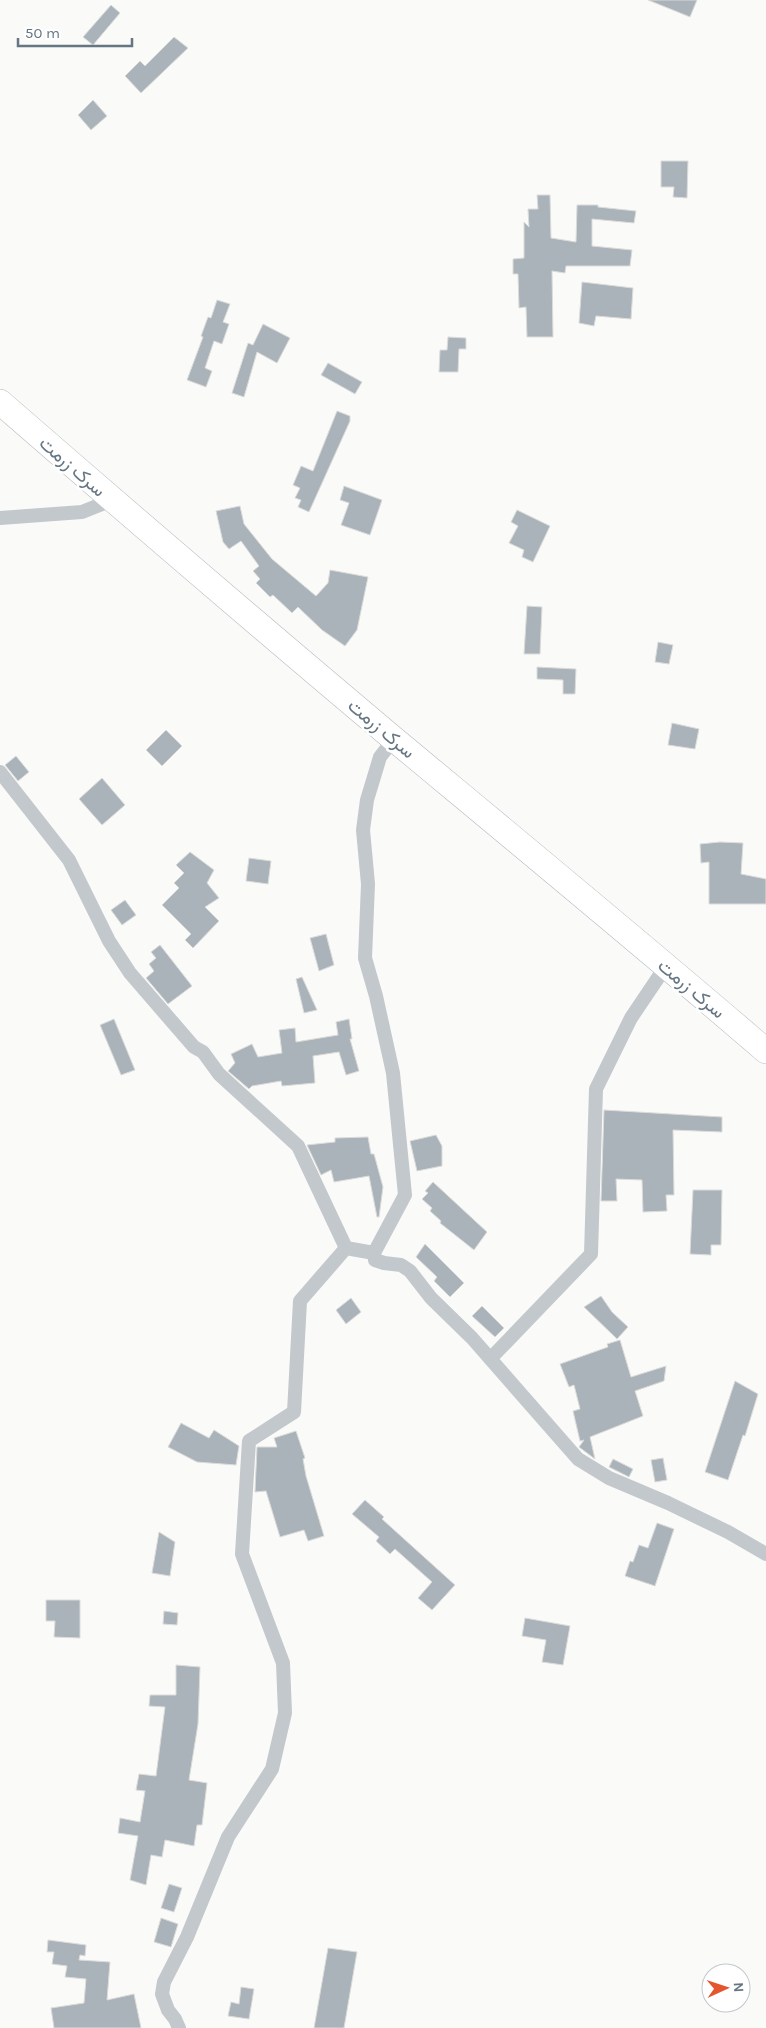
<svg xmlns="http://www.w3.org/2000/svg" width="766" height="2028" viewBox="0 0 766 2028" font-family="Karla,Vazirmatn,sans-serif">
  <style>
    .building { fill: #aab3b9; stroke: #dcdcda }
    .lines { fill: none; stroke-linecap: round; stroke-linejoin: round }
    .highway-casing { stroke: #b4b9bd; stroke-width: 26 }
    .street { stroke: #c3c8cc; stroke-width: 14 }
    .highway { stroke: #fff; stroke-width: 25 }
    .labels { text-anchor: middle; stroke-width: 5; stroke-linejoin: round; paint-order: stroke }
    .street-label { font-size: 19px; fill: #657683; stroke: #fff }
  </style>
  <rect width="100%" height="100%" fill="#fafaf8"/>
  <path class="building" d="M648,0H697L690,17Z
    M111,5L120,13L93,45L83,37Z
    M174,37L188,48L141,93L125,76L140,61L145,66Z
    M93,100L107,116L91,130L78,115Z
    M661,161H688L687,198L673,197L674,187H661Z
    M537,195H550L551,238L576,242L577,205H598V207L636,211L634,223L592,219V246L632,250L630,266H566L565,273L552,271L553,337H527L526,307L519,308L518,274H513V259L524,258V222L529,227L528,209H538Z
    M582,282L633,288L631,319L596,316L594,326L579,323Z
    M217,300L230,304L223,322L229,324L222,344L214,341L205,368L212,371L206,387L187,380L203,337L201,336L208,317L211,318Z
    M263,324L290,338L277,363L257,352L244,397L232,393L248,343L253,345Z
    M448,337L466,338V349H459L458,372H439L440,350H447Z
    M328,363L362,382L355,394L321,375Z
    M337,411L350,416V421L309,512L298,507L301,500L295,498L300,488L293,485L301,466L313,471Z
    M344,486L382,500L370,535L341,525L349,503L340,500Z
    M240,506L244,524L272,559L316,596L328,583L330,570L368,577L357,630L345,646L322,630L298,607L292,613L273,595L270,597L256,583L260,579L253,571L259,566L241,541L229,549L223,542L216,511Z
    M517,510L550,526L533,562L522,557L524,550L509,543L518,526L511,522Z
    M527,606L542,607L540,654H524Z
    M658,642L673,645L669,664L655,662Z
    M537,667L576,669L575,694H563V680L537,679Z
    M672,723L699,729L695,749L668,745Z
    M166,730L182,746L162,766L146,750Z
    M16,756L29,772L18,781L5,765Z
    M102,778L125,805L102,825L79,799Z
    M720,842L743,843L741,874L766,879V904H709V862L701,863L700,844Z
    M190,852L214,870L207,883L219,898L205,907L219,921L193,948L185,940L191,934L162,905L179,888L174,883L184,873L176,865Z
    M249,858L271,861L268,884L246,881Z
    M125,900L136,915L122,925L111,910Z
    M326,934L334,965L319,971L310,938Z
    M160,945L192,986L168,1004L146,978L154,971L149,964L156,958L151,952Z
    M302,977L317,1010L304,1013L296,979Z
    M114,1019L135,1070L121,1075L100,1025Z
    M349,1019L352,1039H350L359,1071L346,1075L339,1052L313,1056L315,1083L282,1086L281,1081L252,1086L249,1089L228,1071L235,1063L231,1054L252,1044L258,1057L282,1053L279,1030L295,1028L296,1042L338,1035L336,1022Z
    M604,1110L722,1117V1132L673,1130L674,1195H666L667,1211L643,1212L642,1180L616,1179L617,1201H601Z
    M436,1135L442,1146V1166L417,1171L410,1141Z
    M368,1137L371,1154H374L383,1187L379,1217H377L369,1176L334,1182L331,1170L321,1175L307,1145L335,1142V1138Z
    M433,1182L487,1232L474,1250L440,1223L441,1221L430,1211L432,1208L422,1199L428,1193L425,1191Z
    M693,1190H722L721,1245H711V1255L690,1254Z
    M425,1244L464,1283L450,1297L434,1281L437,1277L416,1257Z
    M601,1296L612,1312L628,1327L617,1339L584,1307Z
    M351,1298L361,1312L346,1324L336,1310Z
    M482,1306L504,1328L495,1337L472,1316Z
    M620,1340L631,1377L666,1366L664,1381L635,1391L643,1416L590,1437L595,1459L579,1447L584,1440L580,1441L573,1411L580,1409L574,1385L569,1387L560,1364L608,1347L607,1344Z
    M735,1381L758,1394L745,1436L743,1435L728,1480L705,1472Z
    M181,1423L209,1438L214,1430L239,1446L236,1465L197,1462L168,1447Z
    M296,1431L305,1458L303,1459L306,1476L324,1536L308,1541L304,1530L280,1537L266,1491L255,1492L257,1447H277L274,1438Z
    M663,1458L667,1480L655,1482L651,1460Z
    M613,1459L633,1469L629,1477L609,1467Z
    M365,1500L384,1517L382,1519L455,1585L432,1610L418,1598L432,1582L395,1549L390,1554L376,1541L379,1537L352,1514Z
    M657,1523L674,1529L655,1586L625,1576L630,1561L633,1562L639,1545L648,1548Z
    M159,1532L175,1542L170,1576L152,1573Z
    M46,1600H80V1638L54,1637L55,1621H46Z
    M164,1611L178,1613L177,1625L163,1624Z
    M525,1618L570,1626L563,1665L542,1662L546,1640L522,1636Z
    M176,1665L200,1667L198,1724L189,1780L207,1783L202,1825H197L194,1846L165,1840L162,1857L151,1855L146,1885L130,1880L138,1836L118,1833L120,1818L140,1822L145,1791L136,1790L139,1774L156,1776L165,1707L149,1706L150,1695H176Z
    M169,1884L182,1888L174,1912L161,1908Z
    M161,1918L178,1924L171,1947L154,1942Z
    M48,1940L86,1945L85,1956L80,1955L79,1960L110,1962L107,2000L134,1994L141,2028H54L51,2008L84,2003L86,1979L65,1977L67,1966L52,1964L54,1952H47Z
    M328,1948L357,1952L344,2028H314Z
    M241,1987L254,1989L249,2019L228,2016L231,2002L239,2004Z"/>
  <g class="lines">
    <defs>
      <path id="highway" d="M0,402C131,516 262,628 395,740C519,843 644,946 766,1051"/>
    </defs>
    <use href="#highway" class="highway-casing"/>
    <path class="street" d="M0,518L82,512L112,500
      M394,739L380,757L367,800L363,830L368,884L365,958L376,996L393,1073L405,1195L374,1253L375,1260L384,1263L401,1265L410,1271L431,1298L472,1338L578,1459L609,1478L668,1503L728,1532L766,1554
      M0,772L69,860L109,941L130,973L194,1047L203,1052L219,1074L298,1146L346,1248
      M346,1248L374,1253
      M491,1358L591,1254L596,1089L631,1018L666,966
      M179,2028L175,2019L168,2010L162,1994L164,1982L187,1937L228,1837L272,1769L285,1713L283,1663L242,1554L249,1441L294,1412L300,1301L346,1248"/>
    <use href="#highway" class="highway"/>
  </g>
  <g class="labels">
    <g class="street-label">
      <text transform="translate(73 466) rotate(41)" y="7">سرک زرمت</text>
      <text transform="translate(382 728) rotate(40)" y="7">سرک زرمت</text>
      <text transform="translate(692 988) rotate(40)" y="7">سرک زرمت</text>
    </g>
  </g>
  <g transform="translate(726 1988) rotate(87)"><circle r="24" fill="#ffffff" stroke="#c1c8cd"/>
  <path d="M0-4L9 19L0 12L-9 19Z" fill="#e4572e"/>
  <text y="-8" font-size="14" font-weight="bold" text-anchor="middle" fill="#657683">N</text>
  </g>
  <path d="M18 38v8h114v-8" fill="none" stroke="#657683" stroke-width="2.5"/>
  <text x="25" y="38" font-size="15" fill="#657683" stroke="#ffffff" stroke-width="4" paint-order="stroke">50 m</text>
</svg>
